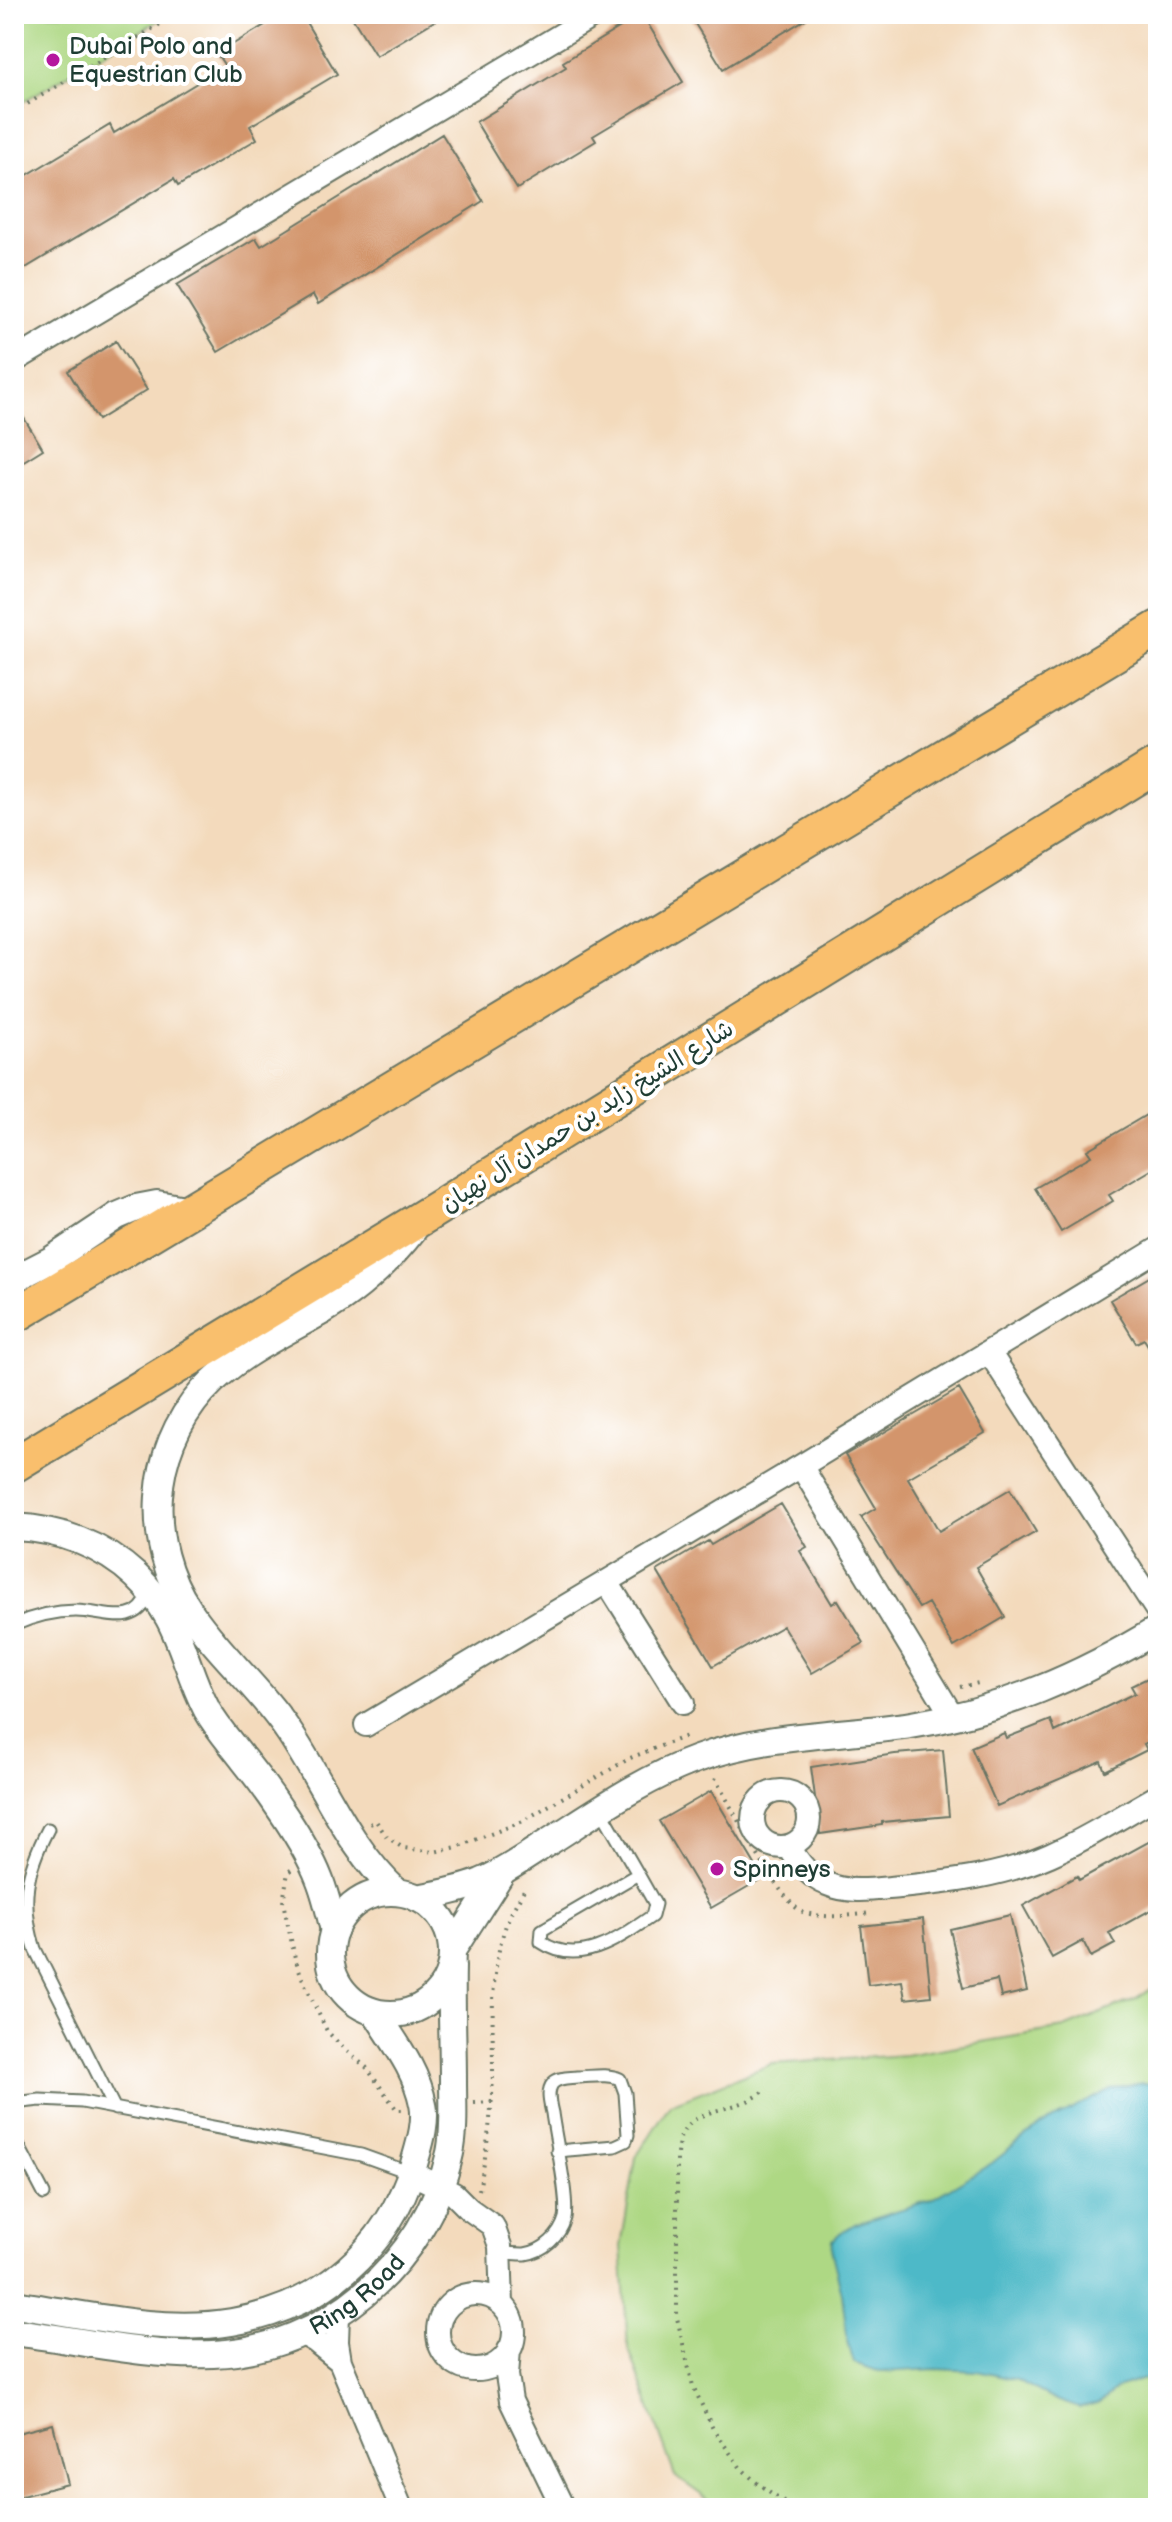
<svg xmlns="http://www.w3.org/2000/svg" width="1172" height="2522" viewBox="0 0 1172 2522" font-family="'Balsamiq Sans','Playpen Sans Arabic',sans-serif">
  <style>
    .green { fill: #aed884; stroke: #668a5c; stroke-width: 2 }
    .water { fill: #4db9c8; stroke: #367b7e; stroke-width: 2 }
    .building { fill: #d3956c }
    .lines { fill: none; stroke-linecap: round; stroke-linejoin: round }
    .service-casing { stroke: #697464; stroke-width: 15 }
    .minor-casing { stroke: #697464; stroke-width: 26 }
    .tertiary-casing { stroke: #697464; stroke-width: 30 }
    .primary-casing { stroke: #697464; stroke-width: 38 }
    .path { stroke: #697464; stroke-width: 4; stroke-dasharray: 2 6; stroke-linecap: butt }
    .service { stroke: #fff; stroke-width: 11 }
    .minor { stroke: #fff; stroke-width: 22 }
    .tertiary { stroke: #fff; stroke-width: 26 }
    .primary { stroke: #f9bf6d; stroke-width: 34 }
    .poi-dot { fill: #b5179e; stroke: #fff; stroke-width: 3 }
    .labels { text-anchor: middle; stroke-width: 8; stroke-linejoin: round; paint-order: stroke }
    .poi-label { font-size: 24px; fill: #1f3d34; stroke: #fff; text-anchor: start }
    .street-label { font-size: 24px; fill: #1f3d34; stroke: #fff }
  </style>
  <rect width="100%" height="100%" fill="#fff"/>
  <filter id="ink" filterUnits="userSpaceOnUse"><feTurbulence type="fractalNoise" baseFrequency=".0125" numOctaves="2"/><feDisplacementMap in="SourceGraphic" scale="16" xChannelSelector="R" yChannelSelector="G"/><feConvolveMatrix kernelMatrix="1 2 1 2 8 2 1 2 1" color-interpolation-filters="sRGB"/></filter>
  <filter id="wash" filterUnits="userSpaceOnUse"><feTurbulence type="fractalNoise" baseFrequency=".006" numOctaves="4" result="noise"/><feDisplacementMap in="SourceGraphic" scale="32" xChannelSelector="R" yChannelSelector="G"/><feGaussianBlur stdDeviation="1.8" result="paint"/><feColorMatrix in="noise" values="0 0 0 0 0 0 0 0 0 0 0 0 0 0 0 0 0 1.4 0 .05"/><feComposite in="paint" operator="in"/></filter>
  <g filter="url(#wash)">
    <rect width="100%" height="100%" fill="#f3dabc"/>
    <path class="green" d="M14,14H169L14,107Z
      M1158,1985V2508H720L675,2476L628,2347L621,2246L636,2157L670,2104L772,2064L905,2055L1064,2028L1136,1999Z"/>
    <path class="water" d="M1141,2083L1158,2084V2377H1150L1119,2387L1098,2404L1079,2408L1056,2400L1017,2380L978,2371L935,2369L881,2372L854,2363L848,2343L842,2294L832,2253L833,2240L840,2233L855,2224L930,2200L992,2163L1036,2128L1111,2089Z"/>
    <g id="blocks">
      <path class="building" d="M283,14H301L337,74L250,126L257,139L178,186L174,179L14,275V183L110,125L114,133L225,66L217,54Z
        M350,14H446L376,56Z
        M642,14L683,82L593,136L596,141L517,189L476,122L566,67L563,62Z
        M689,14H814L723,69Z
        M442,134L483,201L318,304L313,295L218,352L177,285L256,238L261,246Z
        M116,341L147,390L98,420L68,371Z
        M14,402L43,449L14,467Z
        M1158,1108V1166L1109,1195L1113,1201L1061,1232L1035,1188L1091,1156L1087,1150Z
        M1158,1272V1362L1144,1339L1136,1343L1110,1300Z
        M959,1389L985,1433L908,1478L939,1531L1010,1489L1036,1532L976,1567L1005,1617L954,1647L928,1603L919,1608L861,1517L876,1508L845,1455Z
        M781,1504L807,1547L800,1551L832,1604L838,1600L864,1643L812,1673L783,1626L713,1666L657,1571L708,1541L711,1545Z
        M1158,1673V1737L1144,1744L1147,1750L1105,1771L1101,1761L997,1806L971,1747L1004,1733L1006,1738L1051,1720L1055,1732L1135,1693L1131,1686Z
        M943,1750L949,1816L882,1822V1825L820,1834L811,1767L895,1754Z
        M711,1791L763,1878L711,1908L659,1821Z
        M1150,1841L1158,1855V1906L1109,1933L1115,1944L1091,1957L1083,1941L1052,1958L1023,1906L1077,1876L1079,1880Z
        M1010,1915L1027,1991L1001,1997L997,1980L963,1988L950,1929Z
        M923,1919L931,1996L905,1999L902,1981L868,1985L861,1926Z
        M53,2424L68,2484L14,2498V2434Z"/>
    </g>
  </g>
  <g filter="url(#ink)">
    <use href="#blocks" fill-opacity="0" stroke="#697464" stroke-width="2"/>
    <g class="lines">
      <defs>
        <path id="service" d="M14,1625C34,1616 54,1611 76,1611C104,1611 136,1630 149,1594
          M601,1810L638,1874
          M48,1829C26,1871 20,1903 35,1949L115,2109
          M638,1874L655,1904L652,1916C620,1938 579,1968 541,1942L542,1930Z
          M14,2103L40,2100L82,2102L361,2155L411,2173
          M14,2137L44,2194
          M500,2253C508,2253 517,2254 525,2254C544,2251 560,2236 565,2218C569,2198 555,2137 552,2113C550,2104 546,2091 553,2083C559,2077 569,2078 577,2077C591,2077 607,2073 620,2079L625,2093L628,2135L626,2141L615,2146L557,2151"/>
        <path id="minor" d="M14,361L596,14
          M989,1352L1158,1612
          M801,1466L953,1717
          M607,1582L683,1703
          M366,1725L801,1466L1158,1249
          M753 1819a28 28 0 1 1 56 0a28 28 0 1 1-56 0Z
          M789,1846C798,1863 809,1877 827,1884C850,1894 876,1889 900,1887C952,1882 1002,1876 1050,1855C1087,1839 1122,1816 1158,1796
          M411,2173L454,2194L469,2209L493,2226L500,2246L502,2304
          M438 2332a38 38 0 1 1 76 0a38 38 0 1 1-76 0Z
          M338,2314L337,2342L340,2361L401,2508
          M301,2333L315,2341L340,2361
          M509,2350L507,2375L511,2401L563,2508"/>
        <g id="tertiary">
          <path d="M14,1279L51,1260L117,1216L136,1208L157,1204L190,1210"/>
          <path d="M14,1527C59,1529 103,1545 136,1576C182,1619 181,1660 207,1710C217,1728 231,1743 243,1759C268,1790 305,1842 319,1878C326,1895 330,1913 334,1931"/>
          <path d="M397,1892C348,1847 326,1787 289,1732C260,1688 218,1654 189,1610C144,1543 149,1451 203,1391C235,1355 283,1334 324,1310C358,1290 389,1261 414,1229"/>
          <circle cx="391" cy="1953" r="61"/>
          <path d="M417,1898C439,1894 461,1890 481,1882C504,1872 524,1858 544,1845C593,1814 642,1779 697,1759C768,1733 838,1736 911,1725C1001,1711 1081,1676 1158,1629"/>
          <path d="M453,1949L502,1872"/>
          <path d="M14,2304C84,2314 161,2334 232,2322C321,2307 388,2250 414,2164C419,2146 427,2123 423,2104C416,2069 394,2042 376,2013"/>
          <path id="s1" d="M14,2332C79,2340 146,2357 213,2354C326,2349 426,2264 450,2153C455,2130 453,2105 453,2081C453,2042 451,2004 452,1966"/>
        </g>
        <path id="primary" d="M14,1316L1158,628
          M14,1465L423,1217L1158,764"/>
      </defs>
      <use href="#service" class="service-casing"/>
      <use href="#minor" class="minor-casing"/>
      <use href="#tertiary" class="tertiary-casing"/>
      <use href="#primary" class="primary-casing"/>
      <path class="path" d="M14,112L177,14
        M960,1687L983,1682
        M715,1778C730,1804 779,1903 803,1912C824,1919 849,1916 870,1913
        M370,1824L376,1821L387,1837L403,1848L434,1852L457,1847L521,1822L630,1758L689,1735
        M291,1870L288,1872L283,1902L295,1958L304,1983L327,2031L344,2049L366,2067L397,2110H402
        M763,2092C730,2117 680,2102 677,2155V2318L693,2386L713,2429L740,2467L758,2484L794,2508
        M474,2103L492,2102
        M479,2190C487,2151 492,2112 493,2072C493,2022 489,1974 506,1925C511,1911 520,1898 526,1886"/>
      <use href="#service" class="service"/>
      <use href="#minor" class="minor"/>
      <use href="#tertiary" class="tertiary"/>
      <use href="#primary" class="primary"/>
    </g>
  </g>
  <g class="poi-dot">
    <circle cx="53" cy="60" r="8"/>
    <circle cx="717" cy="1869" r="8"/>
  </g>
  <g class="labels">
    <g class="poi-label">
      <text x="69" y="54">Dubai Polo and<tspan x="69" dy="28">Equestrian Club</tspan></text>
      <text x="733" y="1877">Spinneys</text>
    </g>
    <g class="street-label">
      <text transform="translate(587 1116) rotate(-32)" y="8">شارع الشيخ زايد بن حمدان آل نهيان</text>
      <text dy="8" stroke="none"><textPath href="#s1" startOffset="360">Ring Road</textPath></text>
    </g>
  </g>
  <rect width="1172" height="2522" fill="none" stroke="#fff" stroke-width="48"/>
</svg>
